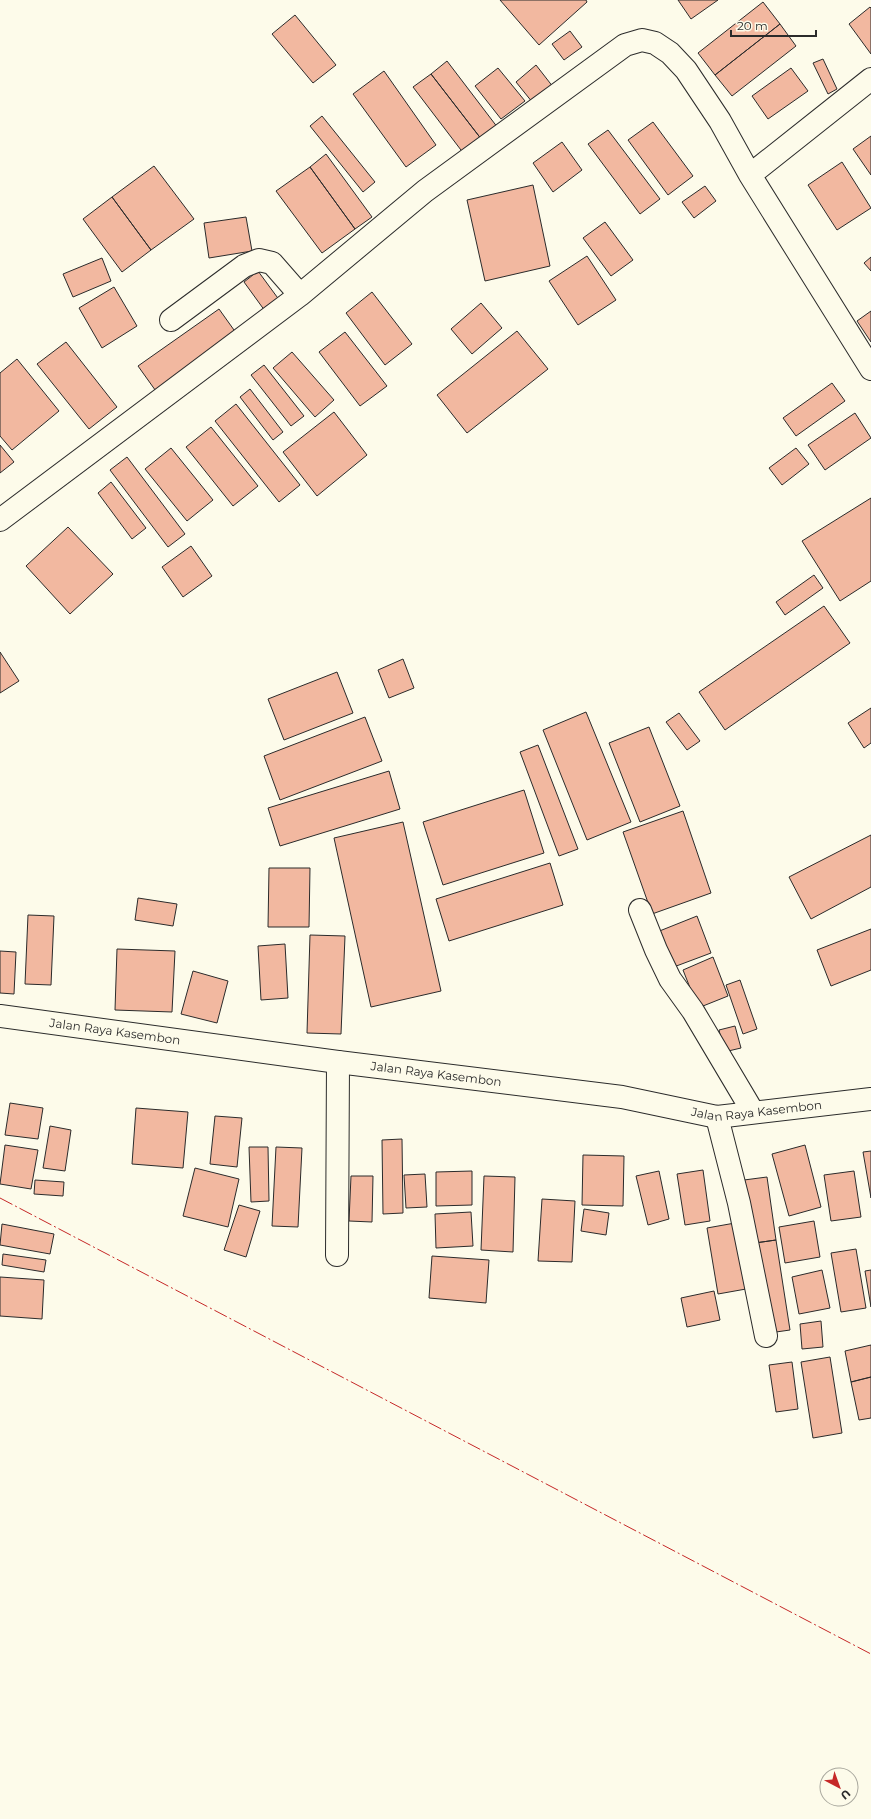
<svg xmlns="http://www.w3.org/2000/svg" width="871" height="1819" viewBox="0 0 871 1819" font-family="Montserrat,sans-serif">
  <style>
    .building { fill: #f2b8a0; stroke: #2b2b2b }
    .lines { fill: none; stroke-linecap: round; stroke-linejoin: round }
    .street-casing { stroke: #2b2b2b; stroke-width: 24 }
    .primary-casing { stroke: #2b2b2b; stroke-width: 24 }
    .street { stroke: #fdfbea; stroke-width: 22 }
    .primary { stroke: #fdfbea; stroke-width: 22 }
    .power { stroke: #c62828; stroke-width: 1; stroke-dasharray: 14 3 2 3; stroke-linecap: butt }
    .labels { text-anchor: middle; stroke-width: 3; stroke-linejoin: round; paint-order: stroke }
    .street-label { font-size: 12px; fill: #2b2b2b; stroke: #fdfbea }
  </style>
  <rect width="100%" height="100%" fill="#fdfbea"/>
  <path class="building" d="M500,0H586L587,2L539,45Z
    M678,0H718L691,19Z
    M763,2L780,24L715,75L698,53Z
    M870,7L871,8V54L849,24Z
    M295,15L336,65L313,83L272,34Z
    M780,24L796,46L732,96L715,75Z
    M570,31L582,47L564,60L552,44Z
    M823,59L837,89L828,94L813,63Z
    M447,61L498,128L482,140L431,74Z
    M536,65L557,92L537,108L516,82Z
    M498,68L525,101L501,119L475,86Z
    M791,68L808,91L768,119L752,96Z
    M384,71L436,145L406,167L353,94Z
    M431,74L482,140L464,154L413,87Z
    M322,116L375,182L363,192L310,126Z
    M653,122L693,176L668,195L628,140Z
    M608,130L660,199L640,214L588,144Z
    M871,136V175L853,149Z
    M562,142L582,170L553,192L533,163Z
    M326,154L372,217L355,229L310,167Z
    M842,162L871,208L837,230L808,185Z
    M154,166L194,219L151,250L112,197Z
    M310,167L355,229L322,253L276,191Z
    M533,185L550,266L485,281L467,200Z
    M705,186L716,201L694,218L682,202Z
    M112,197L151,250L122,272L83,219Z
    M246,217L252,251L209,258L204,223Z
    M605,222L633,260L611,276L583,238Z
    M587,256L616,300L578,325L549,281Z
    M871,257V271L864,263Z
    M102,258L111,281L73,297L63,274Z
    M258,271L280,301L265,311L244,282Z
    M114,287L137,326L102,348L79,308Z
    M372,292L412,344L385,365L346,313Z
    M481,303L502,328L472,354L451,329Z
    M219,309L239,337L158,394L138,366Z
    M871,311V342L857,321Z
    M517,331L548,369L467,433L437,395Z
    M345,332L387,386L360,406L319,352Z
    M66,342L117,407L89,429L37,364Z
    M292,352L334,400L315,417L273,368Z
    M17,359L59,411L12,450L0,436V373Z
    M264,365L304,416L291,426L251,375Z
    M832,383L845,401L796,436L783,418Z
    M250,389L283,432L273,440L240,397Z
    M236,404L300,485L279,502L215,421Z
    M334,412L367,455L317,496L283,452Z
    M855,413L871,438L825,470L808,445Z
    M211,427L258,486L233,506L186,447Z
    M0,445L14,462L0,473Z
    M171,448L213,500L187,521L145,469Z
    M796,448L809,464L782,485L769,468Z
    M127,457L185,534L168,547L110,470Z
    M111,482L146,528L132,539L98,493Z
    M871,498V581L840,601L802,541Z
    M68,527L113,574L70,614L26,566Z
    M191,546L212,576L183,597L162,567Z
    M814,575L823,588L785,615L776,602Z
    M824,606L850,643L725,730L699,692Z
    M0,652L19,681L0,693Z
    M403,659L414,688L389,698L378,670Z
    M337,672L353,713L284,740L268,699Z
    M871,708V743L864,748L848,723Z
    M586,712L631,822L587,840L543,730Z
    M679,713L700,741L687,750L666,722Z
    M365,717L382,761L280,800L264,756Z
    M649,727L680,806L640,822L609,743Z
    M538,745L578,849L559,856L520,752Z
    M389,771L400,809L280,846L268,808Z
    M524,790L544,853L443,885L423,822Z
    M683,811L711,893L652,914L623,832Z
    M403,822L441,991L371,1007L334,838Z
    M871,835V887L811,919L789,877Z
    M550,863L563,905L449,941L436,899Z
    M269,868H310L309,927H268Z
    M138,898L177,904L173,926L135,920Z
    M28,915L54,916L51,985L25,984Z
    M697,916L711,953L671,968L657,932Z
    M871,929V970L831,986L817,950Z
    M310,935L345,936L341,1034L307,1033Z
    M285,944L288,998L261,1000L258,946Z
    M117,949L175,951L172,1012L115,1010Z
    M0,951L16,952L14,994L0,993Z
    M713,957L728,996L698,1008L683,970Z
    M193,971L228,981L217,1023L181,1014Z
    M740,980L757,1029L743,1034L726,985Z
    M735,1026L741,1048L724,1052L719,1030Z
    M10,1103L43,1108L38,1139L5,1135Z
    M136,1108L188,1112L183,1168L132,1164Z
    M215,1116L242,1118L237,1167L210,1164Z
    M50,1126L71,1130L65,1171L43,1168Z
    M402,1139L403,1213L383,1214L382,1140Z
    M5,1145L38,1150L31,1189L0,1184Z
    M805,1145L821,1207L789,1216L772,1154Z
    M249,1147H268L269,1201L251,1202Z
    M276,1147L302,1148L298,1227L272,1226Z
    M871,1151V1198L863,1152Z
    M583,1155L624,1156L623,1206L582,1205Z
    M195,1168L239,1179L228,1227L183,1216Z
    M703,1170L710,1221L685,1225L677,1174Z
    M472,1171V1205L436,1206V1172Z
    M659,1171L669,1219L648,1225L636,1176Z
    M854,1171L861,1217L831,1221L824,1175Z
    M425,1174L427,1207L406,1208L404,1175Z
    M351,1176H373L372,1222L349,1221Z
    M484,1176L515,1177L513,1252L481,1250Z
    M767,1177L776,1240L755,1243L744,1180Z
    M35,1180L64,1182L63,1196L34,1194Z
    M542,1199L575,1201L572,1262L538,1261Z
    M239,1205L260,1211L246,1257L224,1250Z
    M584,1209L609,1213L606,1235L581,1231Z
    M471,1212L473,1246L436,1248L435,1214Z
    M814,1221L820,1257L785,1263L779,1227Z
    M735,1223L746,1289L718,1294L707,1228Z
    M2,1224L54,1234L50,1254L0,1245Z
    M776,1240L790,1330L769,1333L755,1243Z
    M856,1249L866,1308L841,1312L831,1253Z
    M3,1254L46,1260L44,1272L2,1265Z
    M432,1256L489,1260L486,1303L429,1298Z
    M822,1270L830,1308L799,1314L792,1277Z
    M871,1270V1307L865,1271Z
    M0,1277L44,1280L42,1319L0,1316Z
    M714,1291L720,1320L687,1327L681,1298Z
    M821,1321L823,1347L802,1349L800,1324Z
    M871,1345V1377L851,1382L845,1351Z
    M830,1357L842,1433L813,1438L801,1362Z
    M792,1362L798,1409L776,1412L769,1365Z
    M871,1377V1418L859,1420L851,1382Z"/>
  <g class="lines">
    <defs>
      <path id="street" d="M750,175L871,79
        M171,320L244,266L259,260L272,263L300,295
        M0,520L300,295L425,191L625,45L642,40L655,43L670,53L686,70L720,121L750,175L871,369
        M640,910L656,950L670,979L693,1011L753,1112
        M717,1117L739,1203L766,1336
        M337,1255L338,1062"/>
      <g id="primary">
        <path id="s1" d="M0,1016L338,1062L622,1097L717,1117L871,1099"/>
      </g>
    </defs>
    <use href="#street" class="street-casing"/>
    <use href="#primary" class="primary-casing"/>
    <use href="#street" class="street"/>
    <use href="#primary" class="primary"/>
    <path class="power" d="M0,1198L871,1654"/>
  </g>
  <g class="labels">
    <g class="street-label">
      <text dy="4" stroke="none"><textPath href="#s1" startOffset="116">Jalan Raya Kasembon</textPath></text>
      <text dy="4" stroke="none"><textPath href="#s1" startOffset="440">Jalan Raya Kasembon</textPath></text>
      <text dy="4" stroke="none"><textPath href="#s1" startOffset="764">Jalan Raya Kasembon</textPath></text>
    </g>
  </g>
  <g transform="translate(839 1787) rotate(139)"><circle r="19" fill="#fdfbea" stroke="#a9a89e"/>
  <path d="M0-3L7 15L0 10L-7 15Z" fill="#c62828"/>
  <text y="-6" font-size="11" font-weight="bold" text-anchor="middle" fill="#2b2b2b">U</text>
  </g>
  <path d="M731 30v6h85v-6" fill="none" stroke="#2b2b2b" stroke-width="2"/>
  <text x="737" y="30" font-size="12" fill="#2b2b2b" stroke="#fdfbea" stroke-width="3" paint-order="stroke">20 m</text>
</svg>
